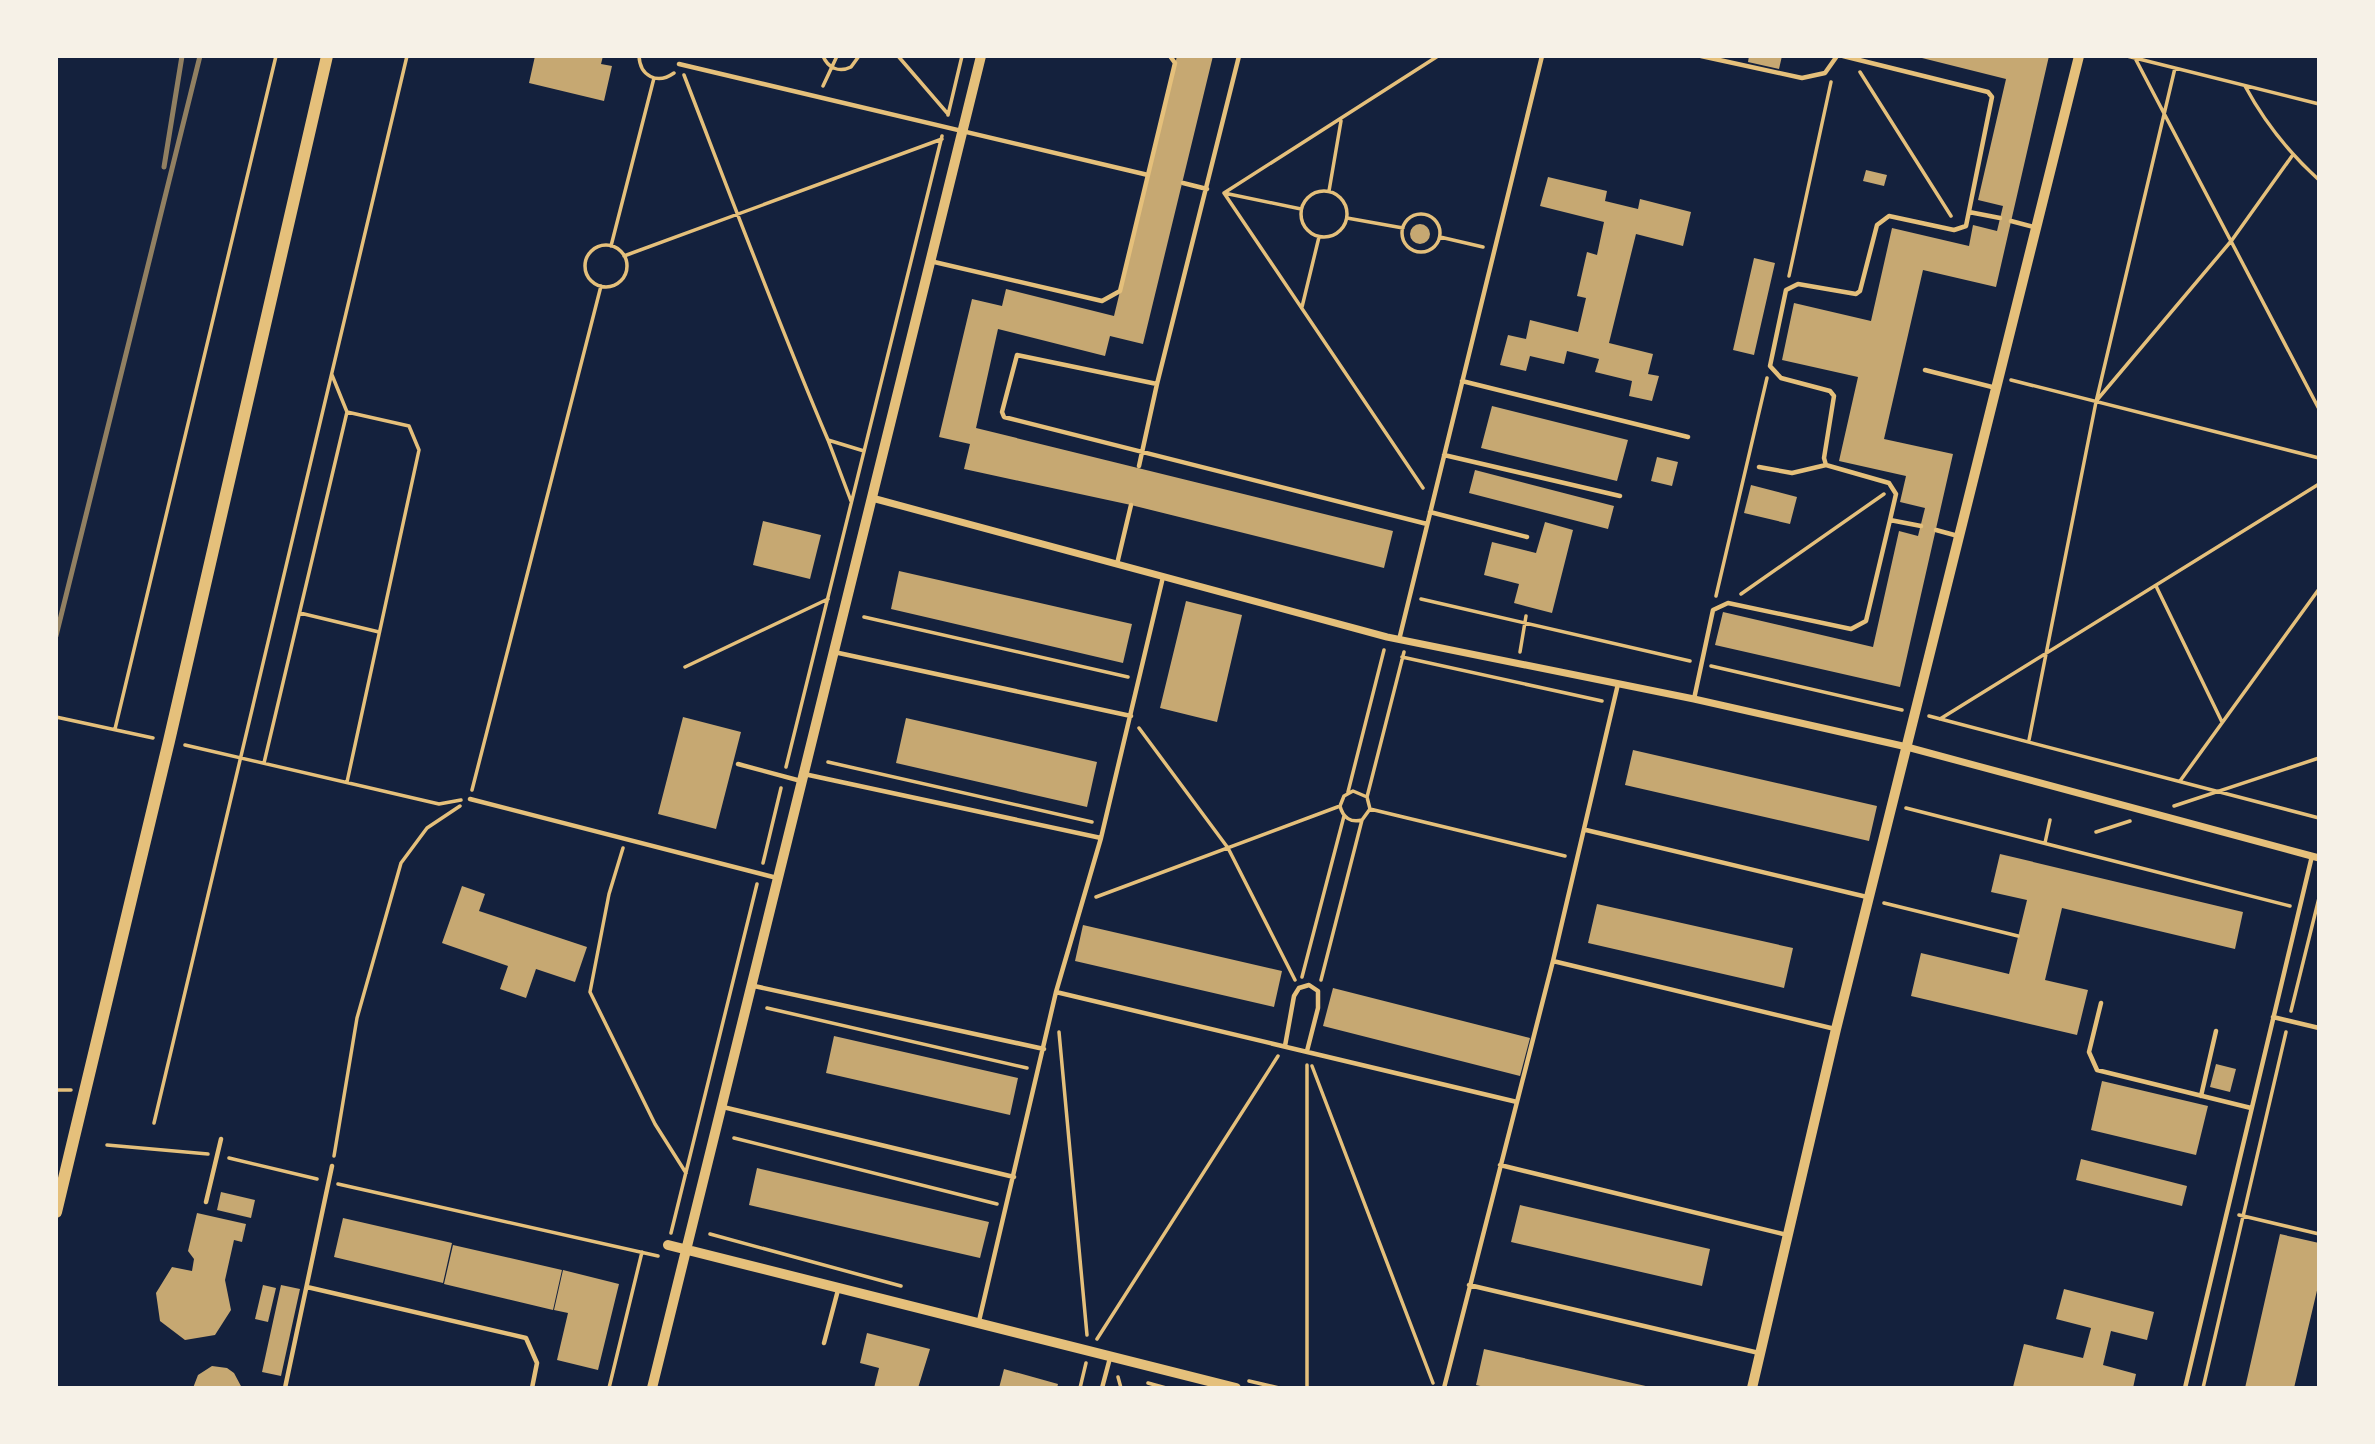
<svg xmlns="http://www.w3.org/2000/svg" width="2375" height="1444" viewBox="0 0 2375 1444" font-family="'Roboto Condensed',sans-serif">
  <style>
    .building { fill: #c6a872 }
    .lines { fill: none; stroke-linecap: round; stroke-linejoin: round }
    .path { stroke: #e5c07b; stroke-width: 3.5 }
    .service { stroke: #e5c07b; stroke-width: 4.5 }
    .minor { stroke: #e5c07b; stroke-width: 7 }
    .tertiary { stroke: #e5c07b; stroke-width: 10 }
    .primary { stroke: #e5c07b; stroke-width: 12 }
    .rail { stroke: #918062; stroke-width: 5 }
  </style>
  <rect width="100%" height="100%" fill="#14213d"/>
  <path class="building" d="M535,56H603L601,64L612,66L604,101L529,83Z
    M1177,56H1213L1143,344L1110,336L1105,356L998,329L976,428L1393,531L1384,568L1131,505L964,469L970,444L939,437L972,299L1002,306L1006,289L1114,316Z
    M1749,56H1782L1779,69L1748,62Z
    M1914,56H2049L1996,287L1923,270L1884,439L1953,454L1900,687L1715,645L1723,612L1873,647L1899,531L1918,536L1925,508L1900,502L1906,476L1839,461L1858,377L1782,360L1794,303L1871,321L1892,228L1969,246L1973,225L1997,231L2003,206L1978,200L2006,79Z
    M1866,170L1887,175L1884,186L1863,181Z
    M1548,177L1607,191L1605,201L1638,209L1640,199L1691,212L1683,246L1636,234L1609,343L1653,354L1648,374L1659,376L1652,401L1629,396L1632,381L1595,372L1599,359L1567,351L1564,364L1530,356L1526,371L1500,365L1508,335L1526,339L1530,320L1578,332L1586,298L1577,296L1587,252L1597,255L1604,222L1540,206Z
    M1410 234a10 10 0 1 1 20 0a10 10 0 1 1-20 0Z
    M1754,258L1775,263L1754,355L1733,350Z
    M1492,406L1628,440L1617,481L1481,448Z
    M1657,457L1678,462L1672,486L1651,481Z
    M1475,470L1614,506L1608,529L1469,493Z
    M1751,485L1797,497L1790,524L1744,513Z
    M763,521L821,535L810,579L753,565Z
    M1545,522L1573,530L1552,613L1514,603L1519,584L1484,575L1492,542L1536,553Z
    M899,571L1132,624L1123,663L891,609Z
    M1186,601L1242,615L1217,722L1160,708Z
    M683,717L741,732L716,829L658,814Z
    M906,718L1097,762L1087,807L896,763Z
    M1633,750L1877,806L1869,841L1625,785Z
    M2000,854L2243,912L2235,949L2062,908L2045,980L2088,990L2077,1035L1911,996L1921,953L2009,974L2027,900L1991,892Z
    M462,886L485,894L479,911L587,947L575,982L536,969L526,998L500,989L508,966L442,943Z
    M1597,904L1793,948L1784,988L1588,943Z
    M1083,925L1282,971L1274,1007L1075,961Z
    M1333,988L1530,1038L1520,1076L1323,1026Z
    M834,1036L1018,1078L1010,1115L826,1073Z
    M2216,1064L2236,1069L2230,1092L2210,1087Z
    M2102,1081L2208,1106L2196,1155L2091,1130Z
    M2081,1159L2187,1186L2182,1206L2076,1180Z
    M757,1168L989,1222L980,1258L749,1205Z
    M221,1192L255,1200L251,1218L217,1210Z
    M1520,1205L1710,1249L1702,1286L1511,1242Z
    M197,1213L246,1224L242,1242L234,1240L225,1280L231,1310L215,1335L185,1340L160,1321L156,1293L172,1267L192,1271L194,1259L188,1251Z
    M343,1218L452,1243L443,1283L334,1257Z
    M2280,1234L2319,1243V1282L2294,1388H2245Z
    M453,1245L562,1270L553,1310L444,1284Z
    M563,1270L619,1284L598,1370L557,1360L568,1313L554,1310Z
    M263,1285L276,1288L268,1322L255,1319Z
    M281,1285L300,1289L281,1376L262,1372Z
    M2064,1289L2154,1312L2147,1340L2111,1331L2103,1365L2136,1374L2133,1388L2013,1387L2024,1344L2083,1358L2091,1328L2056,1319Z
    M867,1333L930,1349L918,1388H874L879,1368L860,1363Z
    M1484,1349L1650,1387V1388H1489L1476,1385Z
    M212,1366L227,1368L234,1373L242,1388H193L198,1375Z
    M1004,1369L1058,1384L1057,1388H999Z"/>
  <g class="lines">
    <path class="path" d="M639,56C640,76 657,85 674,73
      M823,56C828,68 839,73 851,67L859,56
      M898,56L948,114
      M2127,56L2319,104
      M2135,58L2319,409
      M1860,72L1951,216
      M684,75C731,197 777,320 828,440L864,451
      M823,86L837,56
      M2245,86C2265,123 2288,152 2319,180
      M948,115L962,56
      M1301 214a23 23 0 1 1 46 0a23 23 0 1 1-46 0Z
      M1329,191L1341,121
      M1224,193L1301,209
      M1402 233a19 19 0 1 1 38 0a19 19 0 1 1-38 0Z
      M1347,218L1403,228
      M1440,237L1483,247
      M585 266a21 21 0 1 1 42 0a21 21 0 1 1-42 0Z
      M611,246L654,78
      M624,256L942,139
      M1789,276L1831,82
      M1302,307L1319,237
      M332,375L347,412
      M2011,380L2319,458
      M2097,400L2232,240L2292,156
      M828,440L851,501
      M1423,488L1224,193L1438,56
      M2156,586L2222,722
      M1741,594L1884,494
      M1716,596L1767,378
      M1421,599L1690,661
      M300,613L379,632
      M864,617L1128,677
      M1520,652L1526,616
      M1402,657L1602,701
      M1711,666L1902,710
      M685,667L828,599
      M1929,716L2319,818
      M56,717L153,738
      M1940,719L2319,484
      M1139,728L1228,848L1295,980
      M115,729L276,56
      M2029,740L2096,402L2175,68
      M185,745L439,804L461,800
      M828,762L1092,822
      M264,763L347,412L409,426L419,450L347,782
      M786,767L942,136
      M2180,781L2319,589
      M472,790L601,286
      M1348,792L1384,650
      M1367,797L1353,791L1344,796L1340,806C1343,818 1351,823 1362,820L1370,809L1367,797L1404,652
      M2174,806L2319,758
      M1906,808L2290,906
      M1370,809L1565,856
      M2096,832L2130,821
      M2045,843L2050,820
      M623,848L609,894L590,992L655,1124L686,1173
      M763,863L781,788
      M1096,897L1340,806
      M1884,903L2018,936
      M1302,977L1344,816
      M1321,980L1362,820
      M767,1008L1027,1068
      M2291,1011L2319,898
      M1059,1032L1087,1335
      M1307,1065V1388
      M1312,1066L1433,1383
      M56,1090H71
      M154,1123L407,56
      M734,1138L997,1204
      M107,1145L208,1154
      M334,1156L357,1018L401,863L427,828L460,806
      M229,1158L317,1179
      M338,1184L658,1256
      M2239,1215L2319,1234
      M671,1233L757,884
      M710,1234L901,1286
      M1097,1339L1278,1056
      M1118,1377L1121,1388
      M1249,1381L1279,1388
      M1148,1383L1166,1388
      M609,1388L642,1252
      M1080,1388L1086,1363
      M2203,1388L2286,1032"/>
    <path class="service" d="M1239,56L1157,384L1017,355L1002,412L1004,417L1427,524
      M1701,56L1802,78L1825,73L1837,56
      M1843,56L1988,92L1992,97L1966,226L1954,230L1889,216L1877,225L1860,291L1856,294L1798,284L1786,290L1770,366L1781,378L1830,391L1834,396L1824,458L1826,465L1889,483L1896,494L1890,520L1921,526
      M679,64L1148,175
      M1183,183L1207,189
      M1969,212L2000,218
      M2011,221L2034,227
      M930,261L1102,301L1120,291L1175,63L1170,56
      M1925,370L1996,388
      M1462,381L1688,437
      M1444,455L1620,496
      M1139,466L1157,384
      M1759,467L1792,473L1826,465
      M1430,512L1527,537
      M1936,530L1958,536
      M1117,564L1131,505
      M1399,640L1542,56
      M834,652L1131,716
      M1694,699L1713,610L1728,603L1851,629L1866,621L1890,520
      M738,764L801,781
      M804,774L1101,838
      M470,799L777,878
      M1586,830L1867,897
      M1553,961L1835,1029
      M754,986L1044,1049
      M1056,992L1517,1102
      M2101,1003L2089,1052L2097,1070L2251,1108
      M2273,1017L2319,1028
      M1285,1046L1294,996L1299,988L1309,985L1318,991V1008L1307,1051
      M2201,1096L2216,1031
      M723,1107L1014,1177
      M1500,1165L1787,1235
      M206,1202L221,1139
      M1469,1285L1759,1353
      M307,1287L526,1338L537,1363L532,1388
      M979,1321L1056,992L1101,838L1163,577
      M824,1343L838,1290
      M285,1388L332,1166
      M1102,1388L1110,1358
      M1444,1388L1553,961L1618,684
      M2185,1388L2312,856"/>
    <path class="minor" d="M872,498L1387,637L1694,699L1907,747L2319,858"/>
    <path class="tertiary" d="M668,1245L1236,1388
      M652,1388L981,56
      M1752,1388L1836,1029L2079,56"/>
    <path class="primary" d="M56,1212L169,741L327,56"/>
    <path class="rail" d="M164,167L182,56
      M56,636L200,56"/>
  </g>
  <rect width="2375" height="1444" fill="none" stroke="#f6f1e7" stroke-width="116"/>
</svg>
